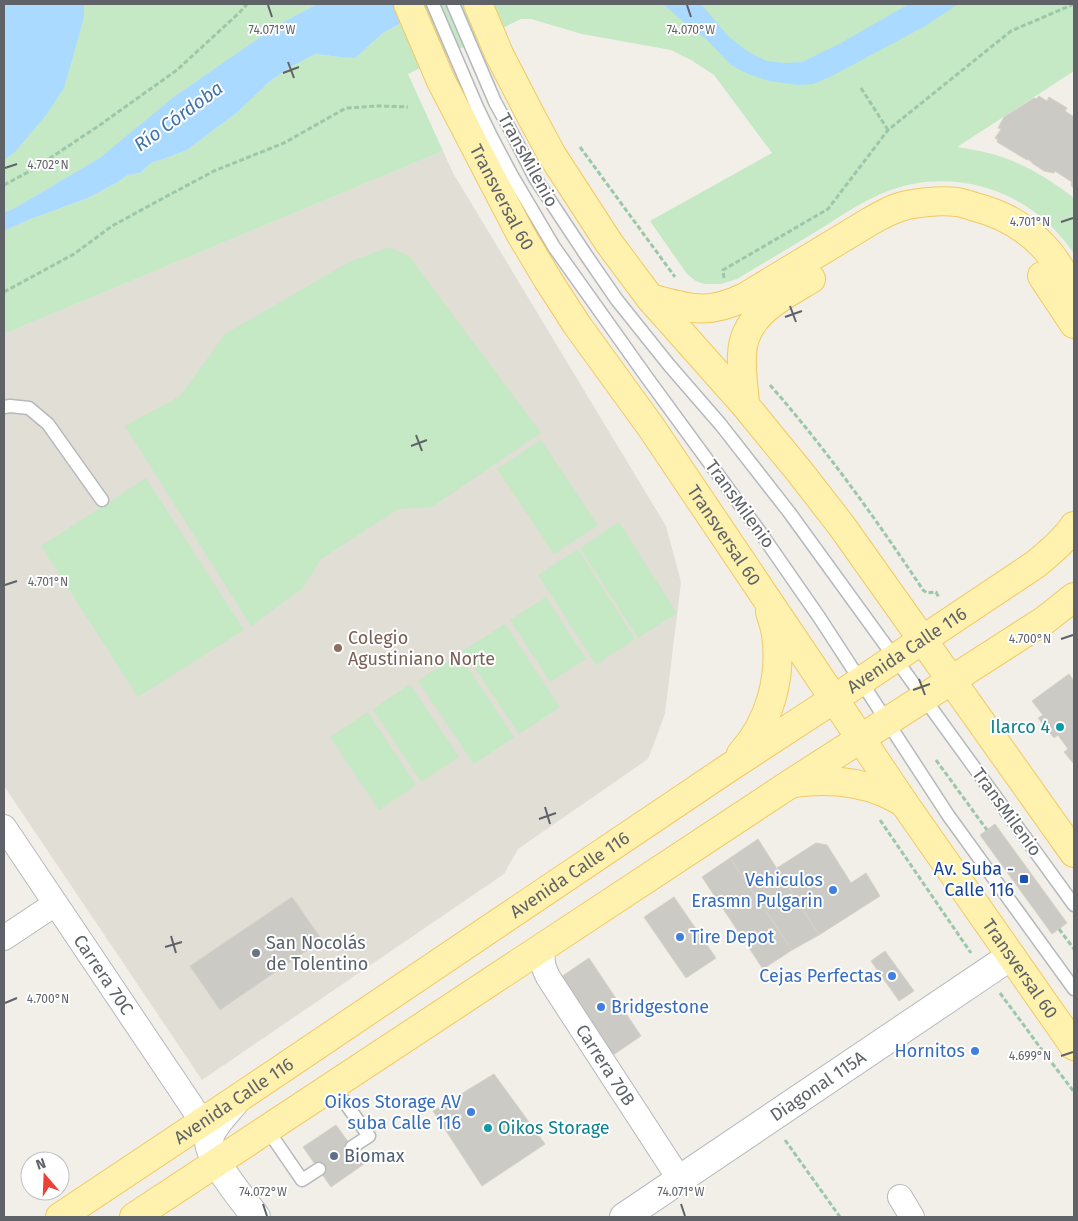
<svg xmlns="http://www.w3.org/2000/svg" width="1078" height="1221" viewBox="0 0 1078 1221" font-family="'Fira Sans',sans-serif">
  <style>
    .education { fill: #e1ded6 }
    .green { fill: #c5e8c5 }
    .water { fill: #aadaff }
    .building { fill: #cccac5; stroke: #d6d1c6 }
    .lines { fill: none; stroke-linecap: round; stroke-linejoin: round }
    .lane-casing { stroke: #b5b8bc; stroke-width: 15 }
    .street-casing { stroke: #b5b8bc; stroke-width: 26 }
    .secondary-casing { stroke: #b6babf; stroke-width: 30 }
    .primary-casing { stroke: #f2c960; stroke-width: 30 }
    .path { stroke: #9cc7a9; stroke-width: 3; stroke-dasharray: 5 2.5; stroke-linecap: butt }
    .lane { stroke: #fff; stroke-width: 12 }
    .street { stroke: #fff; stroke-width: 24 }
    .secondary { stroke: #fff; stroke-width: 28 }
    .primary { stroke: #fff2af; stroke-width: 28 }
    .ticks { fill: none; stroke: #5f6368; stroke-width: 2 }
    .education-dot { fill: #8d6e63; stroke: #fff; stroke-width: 2 }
    .culture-dot { fill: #0f9aa8; stroke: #fff; stroke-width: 2 }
    .transit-dot { fill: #1a4fb4; stroke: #fff; stroke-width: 2 }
    .shop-dot { fill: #3f7fe0; stroke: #fff; stroke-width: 2 }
    .worship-dot { fill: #6b7280; stroke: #fff; stroke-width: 2 }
    .service-dot { fill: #5c6f8a; stroke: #fff; stroke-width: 2 }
    .labels { text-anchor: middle; stroke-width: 4; stroke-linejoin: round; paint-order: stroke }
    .street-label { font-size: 18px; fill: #5f6368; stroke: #fff }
    .education-label { font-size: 18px; fill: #785e54; stroke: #fff; text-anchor: start }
    .culture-label { font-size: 18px; fill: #0d838f; stroke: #fff; text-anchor: end }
    .transit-label { font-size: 18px; fill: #164399; stroke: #fff; text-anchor: end }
    .shop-label { font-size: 18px; fill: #366cbe; stroke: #fff; text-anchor: end }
    .worship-label { font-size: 18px; fill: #5b616d; stroke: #fff; text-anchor: start }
    .service-label { font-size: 18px; fill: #4e5e75; stroke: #fff; text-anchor: start }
    .water-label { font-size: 19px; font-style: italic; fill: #4174aa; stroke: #fff }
    .ticks-label { font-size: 12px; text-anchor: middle; fill: #5f6368; stroke: #fff; stroke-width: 4; stroke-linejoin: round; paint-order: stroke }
  </style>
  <rect width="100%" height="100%" fill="#f1efe8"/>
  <path class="education" d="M443,151L453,173L666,526L681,582L665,714L648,759L518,849L504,874L202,1080L4,786V334Z"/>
  <path class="green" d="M84,4H317L276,26L175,96L146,122L101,157L15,208L4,212V160L14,153L84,17Z
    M435,4H1074V71L957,147C967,149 977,150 988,153C1020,161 1048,178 1074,198V254C1067,243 1059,234 1050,225C1008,184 943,170 888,191C865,200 845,213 825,226C796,244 767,261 737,279L721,284H704L696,281L687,274L650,221L772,153L714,75L691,60L671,50L582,34L531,19H521L408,74L443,151L4,334V231L28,220L88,198L118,182L128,175L140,173L151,163L166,158L187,150L239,111L269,82L289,68L315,54L340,57L366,48L383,33Z
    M389,247L409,256L541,433L432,507L398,509L321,559L303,588L251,626L125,426L180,396L225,334L349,262Z
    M541,440L598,525L554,554L497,469Z
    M146,478L244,630L138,697L41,546Z
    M619,522L677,613L638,638L580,548Z
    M578,549L635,639L596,665L538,575Z
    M546,597L586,659L550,682L510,620Z
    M505,624L560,707L519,734L463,651Z
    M459,654L514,737L474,764L418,681Z
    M410,684L459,757L421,782L373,709Z
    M368,712L416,785L379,810L330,737Z"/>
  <path class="water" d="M4,4H84V17L64,88L46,115L14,153L4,160Z
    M317,4H435L383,33L355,58L340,57L315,54L289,68L269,82L239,111L187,150L166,158L151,163L140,173L128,175L118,182L88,198L28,220L4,231V212L15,208L101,157L175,96L276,26Z
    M663,4H701L729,37L750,53L767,61L785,63L802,62L839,44L909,4H958L925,26L832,76L813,84L798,85L769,81L748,74L731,65L706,39L688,26Z"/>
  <path class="building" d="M1039,96L1047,101L1049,97L1067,108L1065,111L1074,117V189L1071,185L1072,182L1055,171L1054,173L1044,171L1032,163V162L1027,159V160L997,142L998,140L995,138L1001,129L998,128L1004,117L1034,98L1036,99Z
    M1069,674L1074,681V762L1073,763L1064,752L1068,749L1058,735L1054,738L1038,718L1043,715L1032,701Z
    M995,824L1067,923L1052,934L980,835Z
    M758,839L819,935L792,950L730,858Z
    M816,843L827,845L851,883L866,873L880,896L819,935L777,868Z
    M730,858L792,950L763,969L702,877Z
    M292,897L322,940L220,1010L190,966Z
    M674,897L716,958L686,978L644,917Z
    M885,951L914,991L899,1001L871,961Z
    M589,958L641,1036L613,1055L561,977Z
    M494,1074L545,1144L482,1186L433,1111Z
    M336,1125L364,1164L331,1187L303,1147Z"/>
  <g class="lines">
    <defs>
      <path id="lane" d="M433,4L477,107L492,138L511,174L554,247L648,379L760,532L819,617L948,815L1074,989
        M453,4L495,102L512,133L535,178L586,255L617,300L669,365L721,425L789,512L1074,905
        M4,407L10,406L29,408L48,424L102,500
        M333,1086L369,1136L352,1147
        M267,1129L302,1180L319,1169"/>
      <g id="street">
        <path id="s1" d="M4,827L203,1123"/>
        <path d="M4,938L55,904"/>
        <path id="s2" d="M543,947C542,960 542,965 548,977L680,1180"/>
        <path d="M900,1197L912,1217"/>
      </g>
      <g id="secondary">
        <path d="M234,1103C226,1113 209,1129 209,1142C209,1158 245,1203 256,1217"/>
        <path id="s3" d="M624,1217L1011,956"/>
      </g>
      <g id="primary">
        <path id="s4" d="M408,4L441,81L520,233L548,280L577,325L651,427L904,803L1074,1046"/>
        <path d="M478,4L500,56L531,116L552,155L609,243L650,298L745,405L799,471L841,525L1074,853"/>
        <path d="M1042,276L1074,324"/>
        <path d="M650,298C688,308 706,316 745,297L869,222C881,215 893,208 907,205C923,202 941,200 957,202C963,203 969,205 975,207C1003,214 1027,228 1046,249C1057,261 1065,277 1074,291"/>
        <path d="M745,405C744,388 741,371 742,355C743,315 781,297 811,279"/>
        <path d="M741,754C770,722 782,677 776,634C775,627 772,619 770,612"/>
        <path d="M794,783C824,779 855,781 883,792C890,795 897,799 904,803"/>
        <path id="s5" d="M60,1217L237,1099L727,769L834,699L1036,564C1050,552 1064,541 1074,526"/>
        <path d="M134,1217L790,784L1045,620L1074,597"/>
      </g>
    </defs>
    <use href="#lane" class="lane-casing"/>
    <use href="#street" class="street-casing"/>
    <use href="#secondary" class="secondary-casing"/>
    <use href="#primary" class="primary-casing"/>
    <path class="path" d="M861,88L888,130
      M580,147L675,277
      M4,185L32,170L97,127L177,70L240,12L247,4
      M724,278L723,270L828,209L888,130L1011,31L1074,4
      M4,292L74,254L112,226L156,202L214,171L284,143L346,108L378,106L408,107
      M770,385C826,449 876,519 923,590L927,593L936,592L939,598
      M936,760L987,830
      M880,820L971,953
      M1059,929L1074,949
      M1000,993L1045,1054
      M1052,1063L1074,1092
      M785,1140L840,1217"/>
    <use href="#lane" class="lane"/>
    <use href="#street" class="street"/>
    <use href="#secondary" class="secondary"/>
    <use href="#primary" class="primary"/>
  </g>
  <path class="ticks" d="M268,5L272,17M687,5L691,17M288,62L294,78M283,73L299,67M5,168L17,164M1061,222L1073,218M790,306L796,322M785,317L802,311M416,435L422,451M411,446L427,440M5,585L17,581M1061,639L1073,635M919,679L925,695M913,690L930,684M545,807L550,824M539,819L556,813M171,936L176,953M165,947L182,942M5,1003L17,998M1061,1056L1073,1052M263,1204L267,1216M681,1204L685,1216"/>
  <circle class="education-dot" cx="338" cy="648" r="5"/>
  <g class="culture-dot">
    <circle cx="1060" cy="727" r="5"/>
    <circle cx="488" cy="1128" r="5"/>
  </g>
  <rect class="transit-dot" x="1019" y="874" width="10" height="10" rx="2.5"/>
  <g class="shop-dot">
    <circle cx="833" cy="890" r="5"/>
    <circle cx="680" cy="937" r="5"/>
    <circle cx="892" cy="976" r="5"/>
    <circle cx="601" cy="1007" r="5"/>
    <circle cx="975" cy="1051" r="5"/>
    <circle cx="471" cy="1112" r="5"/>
  </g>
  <circle class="worship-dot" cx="256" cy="953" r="5"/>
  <circle class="service-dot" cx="334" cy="1156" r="5"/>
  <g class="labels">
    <g class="street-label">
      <text transform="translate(528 160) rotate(61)" y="6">TransMilenio</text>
      <text dy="6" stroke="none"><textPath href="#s4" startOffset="215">Transversal 60</textPath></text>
      <text transform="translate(740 504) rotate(54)" y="6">TransMilenio</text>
      <text dy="6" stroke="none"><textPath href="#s4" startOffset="620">Transversal 60</textPath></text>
      <text dy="6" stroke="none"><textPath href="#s5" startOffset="1019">Avenida Calle 116</textPath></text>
      <text transform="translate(1007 812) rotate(54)" y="6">TransMilenio</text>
      <text dy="6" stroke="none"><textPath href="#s5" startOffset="614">Avenida Calle 116</textPath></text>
      <text dy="6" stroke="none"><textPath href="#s4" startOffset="1145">Transversal 60</textPath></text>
      <text dy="6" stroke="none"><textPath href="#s1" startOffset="178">Carrera 70C</textPath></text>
      <text dy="6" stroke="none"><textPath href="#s2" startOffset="136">Carrera 70B</textPath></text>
      <text dy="6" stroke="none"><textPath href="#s3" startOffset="234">Diagonal 115A</textPath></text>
      <text dy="6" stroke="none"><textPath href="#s5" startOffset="209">Avenida Calle 116</textPath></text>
    </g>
    <g class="education-label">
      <text x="348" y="644">Colegio<tspan x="348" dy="21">Agustiniano Norte</tspan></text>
    </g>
    <g class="culture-label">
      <text x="1050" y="733">Ilarco 4</text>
      <text x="498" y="1134" text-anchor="start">Oikos Storage</text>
    </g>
    <g class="transit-label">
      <text x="1014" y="875">Av. Suba -<tspan x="1014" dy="21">Calle 116</tspan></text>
    </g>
    <g class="shop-label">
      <text x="823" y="886">Vehiculos<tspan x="823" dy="21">Erasmn Pulgarin</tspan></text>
      <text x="690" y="943" text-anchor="start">Tire Depot</text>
      <text x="882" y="982">Cejas Perfectas</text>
      <text x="611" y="1013" text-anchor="start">Bridgestone</text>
      <text x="965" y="1057">Hornitos</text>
      <text x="461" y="1108">Oikos Storage AV<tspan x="461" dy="21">suba Calle 116</tspan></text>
    </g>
    <g class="worship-label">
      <text x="266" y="949">San Nocolás<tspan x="266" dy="21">de Tolentino</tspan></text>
    </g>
    <g class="service-label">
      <text x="344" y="1162">Biomax</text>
    </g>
    <g class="water-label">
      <text transform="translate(178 116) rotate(-36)" y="7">Río Córdoba</text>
    </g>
  </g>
  <g class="ticks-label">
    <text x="272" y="34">74.071°W</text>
    <text x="691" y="34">74.070°W</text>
    <text x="48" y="169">4.702°N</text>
    <text x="1030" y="226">4.701°N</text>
    <text x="48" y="586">4.701°N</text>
    <text x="1030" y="643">4.700°N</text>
    <text x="48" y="1003">4.700°N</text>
    <text x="1030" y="1060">4.699°N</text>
    <text x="263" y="1196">74.072°W</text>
    <text x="681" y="1196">74.071°W</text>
  </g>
  <rect width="1078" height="1221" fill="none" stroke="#5f6368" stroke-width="10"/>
  <g transform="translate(45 1176) rotate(341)"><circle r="24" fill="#ffffff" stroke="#bfc1c3"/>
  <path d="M0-4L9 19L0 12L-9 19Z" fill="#ea4335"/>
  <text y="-8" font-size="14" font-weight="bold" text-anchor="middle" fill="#5f6368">N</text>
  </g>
</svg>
